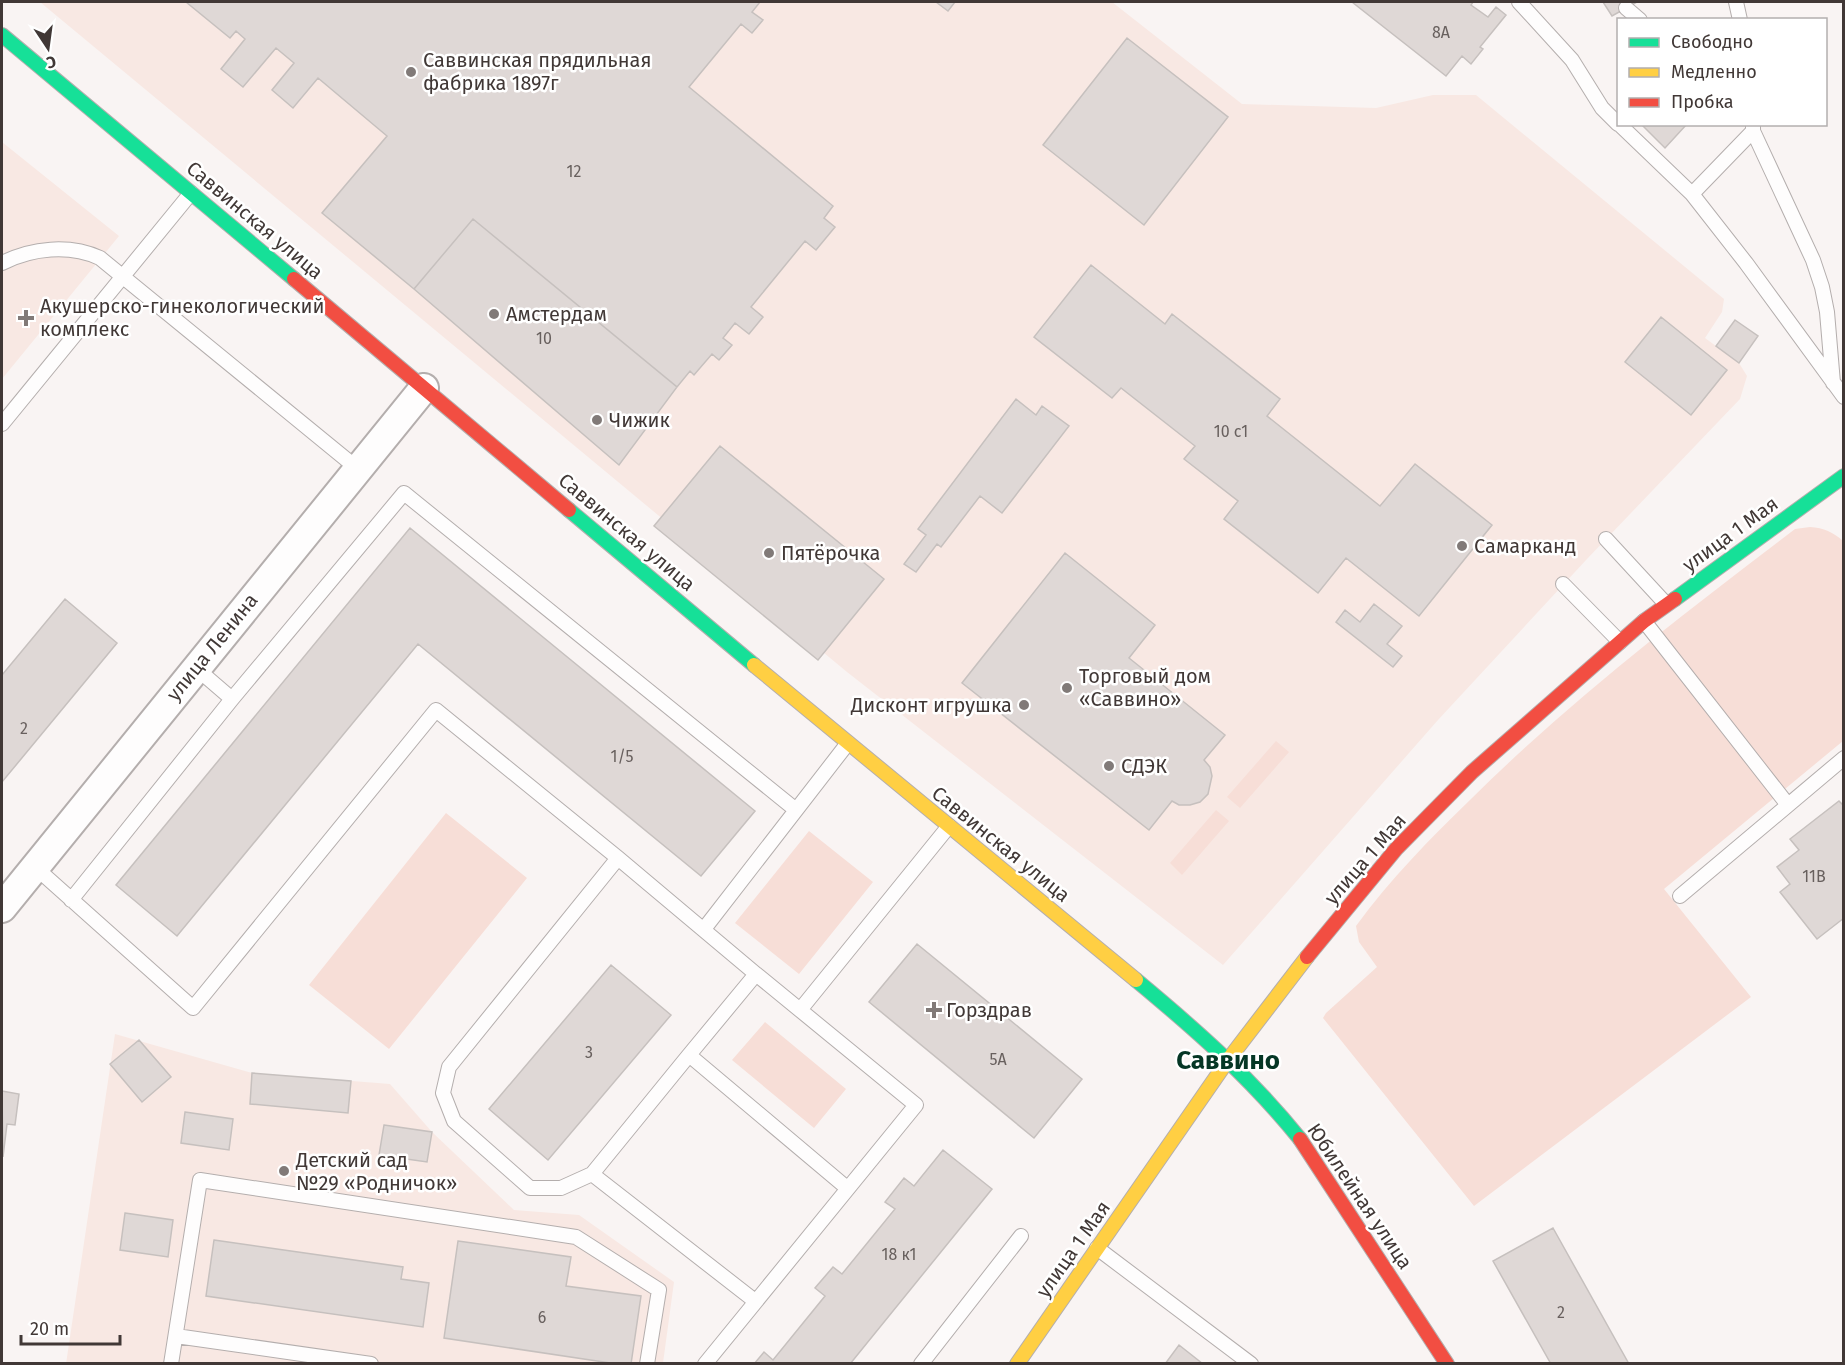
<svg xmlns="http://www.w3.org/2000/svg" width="1845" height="1365" viewBox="0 0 1845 1365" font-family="'Fira Sans',sans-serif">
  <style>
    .built { fill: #f8e8e3 }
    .green { fill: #f7ded7 }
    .building { fill: #dfd8d6; stroke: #c6c0be; stroke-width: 1.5 }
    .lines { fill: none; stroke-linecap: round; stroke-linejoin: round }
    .lane-casing { stroke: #b4aead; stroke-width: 16 }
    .street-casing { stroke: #b4aead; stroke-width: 32 }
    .fast-casing { stroke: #b4aead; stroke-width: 16 }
    .slow-casing { stroke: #b4aead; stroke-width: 16 }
    .jam-casing { stroke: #b4aead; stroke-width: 16 }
    .lane { stroke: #fefdfd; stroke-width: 14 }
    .street { stroke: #fefdfd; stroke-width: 28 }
    .fast { stroke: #16e098; stroke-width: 14 }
    .slow { stroke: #ffcf43; stroke-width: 14 }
    .jam { stroke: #f24e42; stroke-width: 14 }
    .poi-dot { fill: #817a78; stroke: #fff; stroke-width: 2 }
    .labels { text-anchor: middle; stroke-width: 5; stroke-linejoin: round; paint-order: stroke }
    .number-label { font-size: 16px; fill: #68605e }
    .poi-label { font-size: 20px; fill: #413836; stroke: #fff; text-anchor: start }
    .street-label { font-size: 20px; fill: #413836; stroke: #fff }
    .district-label { font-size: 26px; font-weight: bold; fill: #053625; stroke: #fff }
  </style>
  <rect width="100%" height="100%" fill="#f9f4f3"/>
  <path class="built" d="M40,2H1112L1242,104L1376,108L1433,95H1476L1724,299L1722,312L1705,338L1739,363L1747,376L1740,399L1587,559L1438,720L1223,965L847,672Z
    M2,142L119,236L2,379Z
    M115,1034L252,1073L390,1084L432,1132L514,1210L579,1215L674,1282L663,1363L66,1364Z"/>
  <path class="green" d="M1810,527C1824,528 1833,532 1843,541V741L1664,889L1751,997L1474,1206L1323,1018L1326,1013L1377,967L1359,942L1356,926C1390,879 1430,839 1471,799C1572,699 1683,614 1795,529Z
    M1276,741L1289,752L1240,808L1227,797Z
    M1216,810L1229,821L1182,875L1170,863Z
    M446,813L527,878L389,1049L309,985Z
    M809,831L873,882L799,974L735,923Z
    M765,1022L846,1089L814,1128L732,1060Z"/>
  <path class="building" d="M186,2H760L752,12L763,20L752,33L741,24L689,87L833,206L824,218L835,227L816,250L805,241L751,307L763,317L749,334L735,323L723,338L732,345L719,360L712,354L694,375L690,371L677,387L473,219L414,289L322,213L387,136L318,78L293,108L272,90L294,63L276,48L243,87L221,69L245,39L236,31L230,38Z
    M936,2H955L948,11Z
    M1352,2H1473L1471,5L1488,17L1496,7L1506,15L1480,47L1483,49L1471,64L1462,56L1446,76Z
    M1603,2H1637L1612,16Z
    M1127,38L1228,117L1144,225L1043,145Z
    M1641,124H1687L1665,148Z
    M473,219L677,387L619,465L414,289Z
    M1091,265L1165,324L1172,314L1280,399L1267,416L1380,506L1415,464L1492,525L1419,616L1346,558L1318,593L1224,519L1238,501L1184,459L1195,446L1121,388L1112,398L1034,337Z
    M1661,317L1727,370L1691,415L1625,362Z
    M1735,320L1758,336L1739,363L1716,346Z
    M1016,399L1036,415L1042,406L1069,426L1002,513L980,496L941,547L937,544L916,572L904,564L926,535L918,529Z
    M720,446L884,579L818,660L654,526Z
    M410,528L755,811L701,876L418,644L177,936L116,885Z
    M1065,553L1155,625L1129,658L1225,735L1204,760L1210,767L1212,776L1208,794L1200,802L1190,805H1179L1172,801L1149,830L962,683Z
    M65,599L117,643L2,782V675Z
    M1374,604L1402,626L1387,644L1402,656L1393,667L1336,622L1345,610L1360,622Z
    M1839,801L1844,806V918L1817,939L1780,892L1790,884L1777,867L1799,850L1790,839Z
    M917,944L1082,1079L1034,1138L869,1002Z
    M611,965L671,1015L548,1160L489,1109Z
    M139,1040L171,1077L142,1102L110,1064Z
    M252,1073L351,1081L348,1113L250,1104Z
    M2,1091L19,1094L15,1125L7,1124L3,1157Z
    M185,1112L233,1119L229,1150L181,1143Z
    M384,1125L432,1132L427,1162L379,1155Z
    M943,1150L992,1189L850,1364H754L764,1352L773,1360L825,1296L815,1288L833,1267L842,1274L895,1209L885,1202L904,1178L914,1186Z
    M125,1213L173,1220L168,1257L120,1250Z
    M1553,1228L1629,1364H1551L1493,1261Z
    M214,1240L403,1267L401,1279L429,1283L423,1327L206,1296Z
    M458,1241L571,1257L566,1286L641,1296L631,1364H617L444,1338Z
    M1179,1345L1203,1364H1165Z"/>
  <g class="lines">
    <defs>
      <path id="lane" d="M1519,2L1572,60L1602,108L1618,124
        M1736,2L1740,20
        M1626,8L1640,20
        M1619,124L1692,194L1746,263L1844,397
        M1753,124V131L1813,260L1822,287L1827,312L1833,383
        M1692,194L1753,131
        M2,263C32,248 69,244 100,258L358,469
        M2,424L191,193
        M1606,539L1666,604
        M1563,584L1620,642
        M1644,621L1788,805
        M196,668L232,699
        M618,858L449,1067L443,1093L454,1121L530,1188H561L592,1174L689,1055L847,1188
        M35,867L193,1008L436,710L618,858L756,974L689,1055
        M1680,896L1844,758
        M71,900L232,699L404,493L796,810
        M704,929L848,743
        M756,974L800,1010
        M592,1174L755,1301
        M1097,1248L1251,1364
        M176,1336L371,1364
        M171,1364L200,1180L576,1237L659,1290L647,1364
        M705,1364L916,1105L800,1010L949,826
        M921,1364L1021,1236"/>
      <path id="street" d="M2,908L424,388"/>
      <path id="fast" d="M2,35L294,279
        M569,510L754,665
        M1675,599L1844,476
        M1136,980C1195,1029 1252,1079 1300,1139"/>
      <path id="slow" d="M754,665L1136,980
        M1017,1364L1228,1060L1307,957"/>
      <path id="jam" d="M294,279L569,510
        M1307,957L1396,849L1472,772L1644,621L1675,599
        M1300,1139L1447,1364"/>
    </defs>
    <use href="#lane" class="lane-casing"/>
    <use href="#street" class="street-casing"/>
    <use href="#fast" class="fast-casing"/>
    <use href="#slow" class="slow-casing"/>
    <use href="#jam" class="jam-casing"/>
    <use href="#lane" class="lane"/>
    <use href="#street" class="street"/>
    <use href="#fast" class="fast"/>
    <use href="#slow" class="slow"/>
    <use href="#jam" class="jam"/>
  </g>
  <g class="poi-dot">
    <circle cx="411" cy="72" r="6"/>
    <circle cx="494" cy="314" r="6"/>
    <path d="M23 309h6v6h6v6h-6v6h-6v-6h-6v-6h6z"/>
    <circle cx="597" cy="420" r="6"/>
    <circle cx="1462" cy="546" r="6"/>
    <circle cx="769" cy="553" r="6"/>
    <circle cx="1067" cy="688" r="6"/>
    <circle cx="1024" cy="705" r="6"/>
    <circle cx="1109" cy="766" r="6"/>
    <path d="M931 1001h6v6h6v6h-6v6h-6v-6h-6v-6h6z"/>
    <circle cx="284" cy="1171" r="6"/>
  </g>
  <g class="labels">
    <g class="number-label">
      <text x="1441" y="38">8А</text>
      <text x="574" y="177">12</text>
      <text x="544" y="344">10</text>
      <text x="1231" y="437">10 с1</text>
      <text x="24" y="734">2</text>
      <text x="622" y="762">1/5</text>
      <text x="1814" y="882">11В</text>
      <text x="589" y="1058">3</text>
      <text x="998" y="1065">5А</text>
      <text x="899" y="1260">18 к1</text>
      <text x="1561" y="1318">2</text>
      <text x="542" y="1323">6</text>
    </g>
    <g class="poi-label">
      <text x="423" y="67">Саввинская прядильная<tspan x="423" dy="23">фабрика 1897г</tspan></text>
      <text x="40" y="313">Акушерско-гинекологический<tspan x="40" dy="23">комплекс</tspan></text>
      <text x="506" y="321">Амстердам</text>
      <text x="609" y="427">Чижик</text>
      <text x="1474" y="553">Самарканд</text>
      <text x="781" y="560">Пятёрочка</text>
      <text x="1079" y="683">Торговый дом<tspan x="1079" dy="23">«Саввино»</tspan></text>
      <text x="1012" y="712" text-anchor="end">Дисконт игрушка</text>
      <text x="1121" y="773">СДЭК</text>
      <text x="946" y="1017">Горздрав</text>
      <text x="296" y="1167">Детский сад<tspan x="296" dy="23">№29 «Родничок»</tspan></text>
    </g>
    <g class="street-label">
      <text transform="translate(255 220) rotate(40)" y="7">Саввинская улица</text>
      <text transform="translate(627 532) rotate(40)" y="7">Саввинская улица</text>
      <text transform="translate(1730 534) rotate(-36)" y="7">улица 1 Мая</text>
      <text transform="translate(212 647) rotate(-51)" y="7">улица Ленина</text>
      <text transform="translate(1001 844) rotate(39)" y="7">Саввинская улица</text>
      <text transform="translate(1365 859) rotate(-49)" y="7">улица 1 Мая</text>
      <text transform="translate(1360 1196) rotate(56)" y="7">Юбилейная улица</text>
      <text transform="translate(1073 1249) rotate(-55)" y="7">улица 1 Мая</text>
    </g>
    <g class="district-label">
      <text x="1228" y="1069">Саввино</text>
    </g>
  </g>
  <rect width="1845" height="1365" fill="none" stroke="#413836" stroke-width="6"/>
  <rect x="1617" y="18" width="210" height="108" fill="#ffffff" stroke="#b3afaf" stroke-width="1.5"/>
  <rect x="1629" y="38" width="30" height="9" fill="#16e098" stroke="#b3afaf" stroke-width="1.5"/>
  <text x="1671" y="48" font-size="18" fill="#413836">Свободно</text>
  <rect x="1629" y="68" width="30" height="9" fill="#ffcf43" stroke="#b3afaf" stroke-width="1.5"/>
  <text x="1671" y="78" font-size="18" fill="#413836">Медленно</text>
  <rect x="1629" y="98" width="30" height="9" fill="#f24e42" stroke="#b3afaf" stroke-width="1.5"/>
  <text x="1671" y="108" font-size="18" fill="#413836">Пробка</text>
  <g transform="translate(48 48) rotate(167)" stroke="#ffffff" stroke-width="4.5" paint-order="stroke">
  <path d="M0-4.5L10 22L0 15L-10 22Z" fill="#413836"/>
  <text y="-9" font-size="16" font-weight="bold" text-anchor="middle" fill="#413836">С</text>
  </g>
  <path d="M21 1335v9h99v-9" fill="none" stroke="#413836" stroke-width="3"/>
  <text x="30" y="1335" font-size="18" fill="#413836" stroke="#ffffff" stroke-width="4.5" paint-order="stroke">20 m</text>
</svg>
